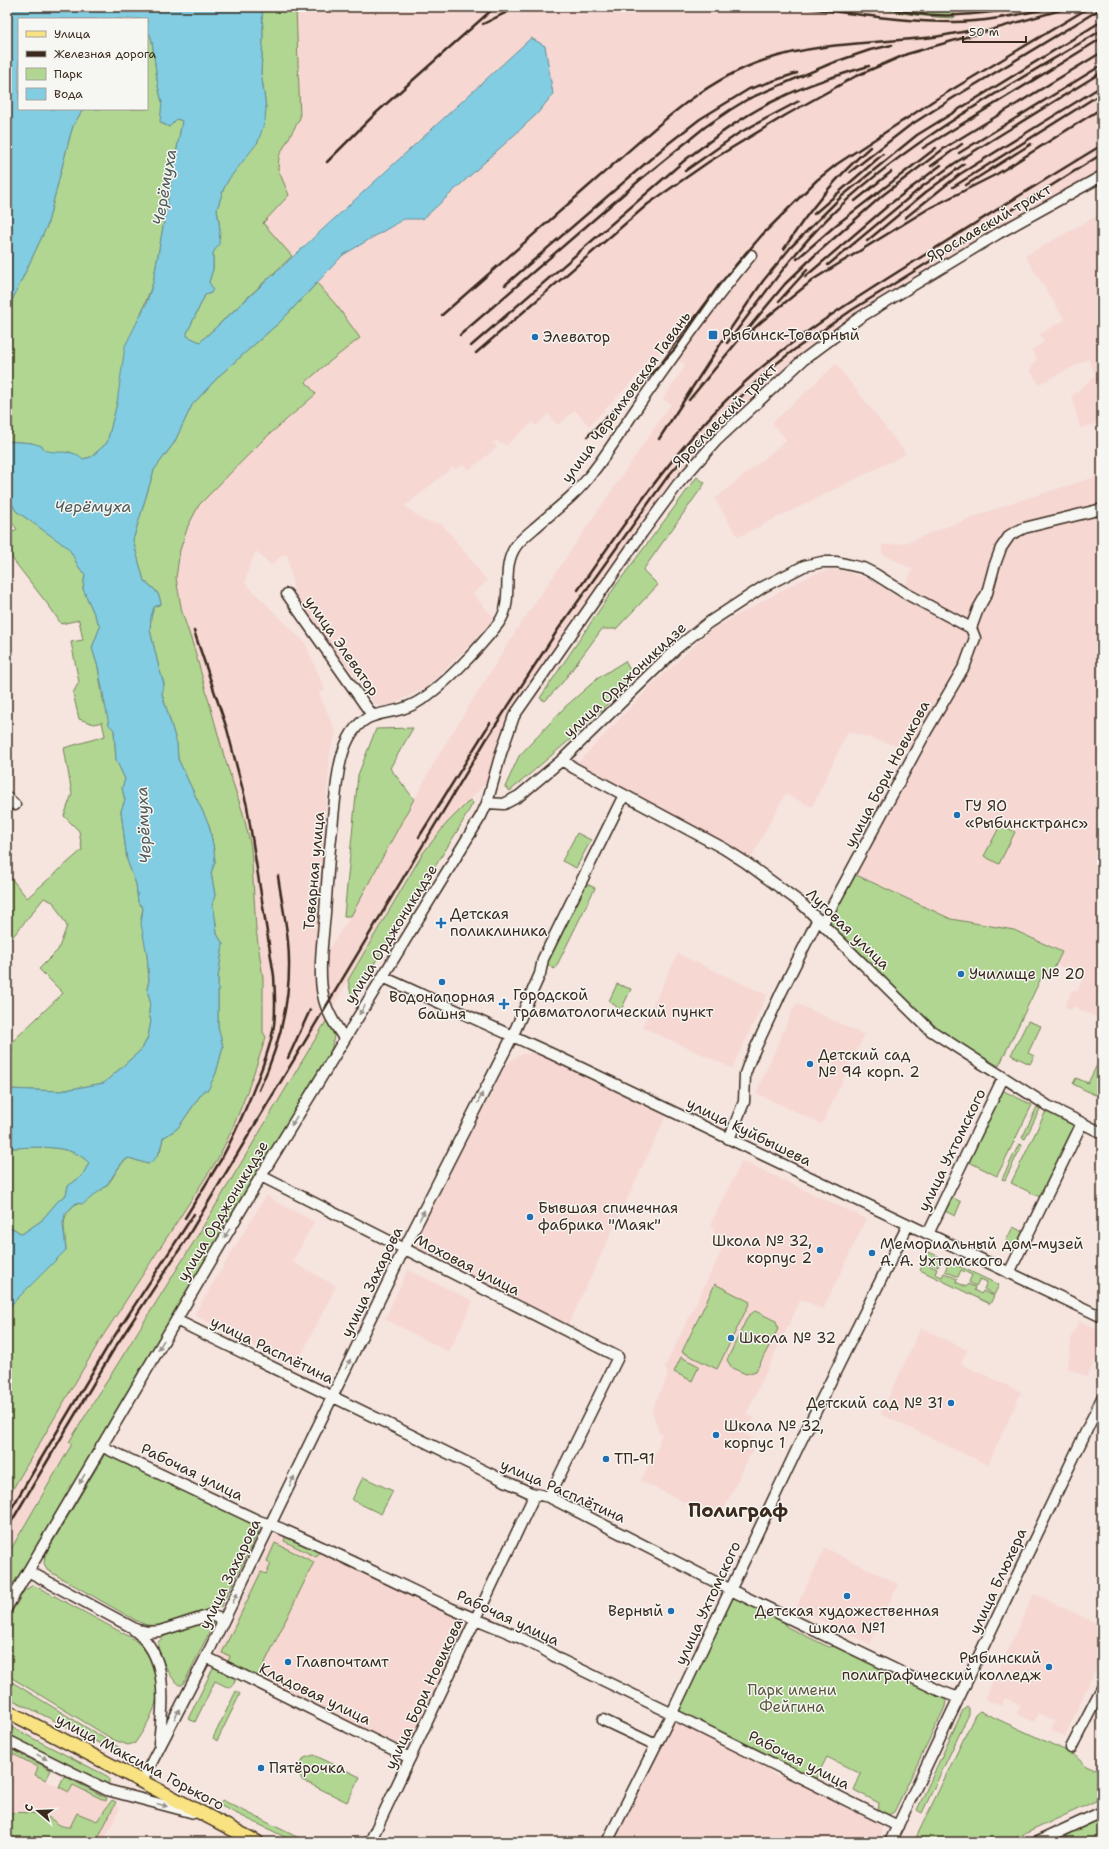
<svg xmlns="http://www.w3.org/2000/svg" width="1109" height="1849" viewBox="0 0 1109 1849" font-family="'Shantell Sans',sans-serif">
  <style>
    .built { fill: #f6d7d2; fill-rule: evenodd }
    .green { fill: #b0d692; stroke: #768058 }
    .water { fill: #82cde2; stroke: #668c94 }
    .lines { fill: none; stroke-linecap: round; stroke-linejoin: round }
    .minor-casing { stroke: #3b2a1e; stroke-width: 13 }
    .major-casing { stroke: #3b2a1e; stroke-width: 16 }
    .minor { stroke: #f6f6f2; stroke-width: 10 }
    .major { stroke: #f8e281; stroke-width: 13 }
    .rail { stroke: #3b2a1e; stroke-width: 2.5 }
    .oneway { fill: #989088 }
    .poi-dot { fill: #1f6fb2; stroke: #f6f6f2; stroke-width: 1.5 }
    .labels { text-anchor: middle; stroke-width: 3; stroke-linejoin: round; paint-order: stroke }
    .street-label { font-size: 15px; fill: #3b2a1e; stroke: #f6f6f2 }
    .poi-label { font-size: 15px; fill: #3b2a1e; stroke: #f6f6f2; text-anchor: start }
    .park-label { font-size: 15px; fill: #58553b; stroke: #f6f6f2 }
    .water-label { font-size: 16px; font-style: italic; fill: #505b59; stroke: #f6f6f2 }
    .district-label { font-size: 19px; font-weight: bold; fill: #3b2a1e; stroke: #f6f6f2 }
  </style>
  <rect width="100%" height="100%" fill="#f6e4df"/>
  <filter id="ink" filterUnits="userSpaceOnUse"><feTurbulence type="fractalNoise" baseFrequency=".025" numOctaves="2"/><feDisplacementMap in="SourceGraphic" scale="8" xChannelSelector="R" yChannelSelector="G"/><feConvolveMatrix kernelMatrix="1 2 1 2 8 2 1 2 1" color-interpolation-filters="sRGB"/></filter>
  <g filter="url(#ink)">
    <path class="built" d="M296,7H872L893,13L925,17L953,18L954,10H927L907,7H1102V171L997,229L856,314L825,336L773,380L714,437L694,457L674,482L515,711L489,780L447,823L423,853L410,872L348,980L311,1049L195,1240L70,1442L72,1444L7,1556V1499L99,1342L217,1160L250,1084L266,1037L263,1032V978L243,813L224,756L195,651L182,612L176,578L180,550L188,526L199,505L205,497L263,440L316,395L306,382L324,366L360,338L337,306L317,283L343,255L404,219H423L531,38L292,256L262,223L289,195L278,169L279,156L300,118ZM662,350L686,365L663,399L671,404L520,625L478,692L439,754L351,916L312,974L316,952L330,751L336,733L319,693L325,690L305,643L245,583L248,569L256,551L271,565L280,557L287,554L295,597L317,629L352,672L375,704L383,706L395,703L427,687L492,623L493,617L473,594L487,581L456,541L442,524L424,521L405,506L453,467L455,469L464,465L469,470L497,447L493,443L497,440L500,444L502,442L506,445L533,422L536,426L548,414L558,425L575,410L589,426Z
      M1102,213V422L1080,428L1072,396L1096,375L1088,359L1039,384L1030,370L1037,359L1032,350L1044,342L1040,334L1065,320L1025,256Z
      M836,364L906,454L738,537L715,499L787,440L772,423Z
      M1102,475V1020L1073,1006L1071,1010L1065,1007L1072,990L1077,992L1084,977L1056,964L1062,951L1014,930L951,919L856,875L931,737L921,732L910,750L848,731L812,807L785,794L750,860L576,765L650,687L712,629L792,585L812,575L829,570H841L871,580L899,598L913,569L882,554V545L899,544L912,541L930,533L1012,503Z
      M678,954L767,995L732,1068L642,1027Z
      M796,1003L864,1035L822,1124L756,1093Z
      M532,1053L544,1057L666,1116L567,1327L414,1249L413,1246L499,1078L507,1064L514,1058L523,1054Z
      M742,1161L866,1219L823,1309L801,1299L746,1414L754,1418L745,1434L757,1440L719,1519L641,1481L659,1445V1441L662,1434L657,1431L658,1429L652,1410L668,1376L665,1367L722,1250L711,1224Z
      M266,1196L314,1222L292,1262L336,1286L295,1367L196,1316L195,1313Z
      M408,1270L473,1301L449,1352L385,1319Z
      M1079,1321L1102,1332V1345L1087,1377L1068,1368L1072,1335Z
      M921,1328L967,1350L961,1364L1021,1392L988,1465L881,1414Z
      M278,1533H281L469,1620V1623L410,1750L404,1751L216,1657L273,1537Z
      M825,1548L898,1584L870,1644L796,1608Z
      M1034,1594L1102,1626V1655L1065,1736L1051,1729L1055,1721L1038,1713L1034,1722L1017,1714L1021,1705L1005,1698L1001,1706L985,1699Z
      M674,1723H681L768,1767L770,1772L778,1777L783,1773L832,1799L834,1802L877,1823L880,1826L882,1831L879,1842H615L671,1725Z
      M7,1751L38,1767L35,1775L69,1792L73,1785L120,1808L103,1842H7Z"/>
    <path class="green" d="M262,7H296L300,118L279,156L278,169L289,195L263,223L292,256L200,342L186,336L187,333L205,295L211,293L209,282L213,269V253L220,230L217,209L224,188L266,108L261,72L263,38Z
      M872,7L954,10V18C926,17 899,14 872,7Z
      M147,31L150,34L152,41L158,86L162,102L161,123L169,127L177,119L182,121L153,283L138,321L107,443L91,457L83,459L70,452L62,453L47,452L32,443L7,441V311L47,226L70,136L73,126L83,109H147Z
      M317,283L337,306L360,338L324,366L306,382L316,394L263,440L199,505L188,526L180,550L176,578L182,612L195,651L224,756L243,813L251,847L256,929L263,978V1032L266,1037C252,1079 238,1121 217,1160L99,1342L7,1499V1309L66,1250C64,1221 58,1212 88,1197C94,1194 101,1191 106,1186C115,1177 118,1164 129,1158L148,1164L160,1152L163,1138L178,1128L204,1090L208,1089L216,1073L223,1047L218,1026V977L223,944L217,934L216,923L212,906L215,895L211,873L215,862L214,850L209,825L178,759L177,744L162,694L164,684L159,668L150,630L151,617L154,607L161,604C159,591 154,588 144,581L133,540L154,470L174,443L192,405L221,374L281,321Z
      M697,477L705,483L643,570L658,585L616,629H602L562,683L545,701L540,698L617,584Z
      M7,495L16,511L68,547C76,557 75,565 85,574L83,589L100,627L92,648L98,667L103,700L114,730L116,760L125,779L122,788L125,800L121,811L127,860L136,884L138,902L143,908L141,918L147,954L149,980L147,989L150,1001L149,1014L151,1021L148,1037L142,1049L104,1083L60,1091L7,1089V1057L12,1053V1042L63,993L39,969L58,950L67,926L53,902L44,898L7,944V873L27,898L82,850L79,831L64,816L72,794L64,748L105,736L102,722L94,724L79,719L73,693L79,682L71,642L83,640L79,620L61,624L52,610L7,552V535L17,529L7,517Z
      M625,661L631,672L622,690L573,737L510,791L505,787L519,756L565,707L598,678Z
      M413,728L390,768L414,799L351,916H344L358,775L376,729Z
      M470,800L473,803L458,830L352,999L348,980L423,853L447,823Z
      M1001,824L1015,832L999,864L984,856Z
      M577,833L591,840L576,868L562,861Z
      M854,874L951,919L1014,930L1062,952L1049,979L1042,976L999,1066L940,1033L831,925L829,922Z
      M585,883L595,888L555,969L545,964Z
      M617,984L631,989L621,1010L609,1001Z
      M328,1018L334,1036L331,1052L7,1596V1556L72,1444L69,1442L195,1240Z
      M1028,1021L1041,1026L1028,1053L1034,1056L1030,1064L1011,1055Z
      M1100,1059L1102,1060V1081L1095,1095L1073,1084L1076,1078L1088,1083Z
      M1002,1090L1032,1105L997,1176L967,1161Z
      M1037,1107L1040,1109L1025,1139L1022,1138Z
      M1046,1111L1075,1126L1040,1197L1011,1183Z
      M1019,1144L1022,1145L1005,1180L1002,1179Z
      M7,1148C32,1148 70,1142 89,1163L82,1176L68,1186L66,1195L58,1201L41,1221L22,1234L14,1229L7,1228Z
      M950,1196L961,1202L955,1216L943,1210Z
      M1013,1227L1023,1232L1017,1246L1006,1241Z
      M929,1252L999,1285L994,1295L984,1289L987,1282L980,1279L976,1286L969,1282L972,1275L961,1270L958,1277L945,1271L948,1264L941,1261L938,1267L925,1261Z
      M924,1263L937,1269L935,1274L942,1277L944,1273L957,1279L956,1282L966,1287L968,1284L975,1287L974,1290L981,1294L983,1291L994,1296L990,1304L920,1270Z
      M715,1284L750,1302L717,1369L682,1352Z
      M755,1311L776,1321L778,1329L756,1371L746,1374L732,1368L727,1360L748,1316Z
      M681,1357L699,1366L692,1381L674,1372Z
      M105,1454L260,1526V1529L221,1607L160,1626L146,1625L135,1620L47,1570L44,1563L45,1555Z
      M363,1477L393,1491L381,1514L352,1500Z
      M286,1535L320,1551L316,1557L284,1541Z
      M275,1543L314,1562L258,1677L228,1662L230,1656L222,1653L261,1572L266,1574L271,1564L267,1561Z
      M33,1585L49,1593L130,1637C149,1648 160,1674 157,1695C156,1711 144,1730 135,1743L128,1745L114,1740L7,1675V1620L24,1591Z
      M732,1595L783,1620L787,1627L829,1647L838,1646L946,1700L945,1707L894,1812L888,1815L878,1811L879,1803L854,1790L861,1774L827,1757L815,1780L683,1715L680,1712V1707Z
      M211,1619L214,1622L213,1625L185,1681L182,1685H179C171,1680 156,1650 158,1642L168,1633Z
      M214,1666L234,1676L235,1682L231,1687H227L215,1681L195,1722L188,1719Z
      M7,1679L120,1748L119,1750L109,1748L7,1697Z
      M236,1691L240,1694L217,1741L213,1738Z
      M967,1707L969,1708V1714L922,1813L917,1810L963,1710Z
      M980,1711L1073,1754L1086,1766L1102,1773V1798L1007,1842H914L975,1715Z
      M7,1725L107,1776L109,1779V1783L107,1785L7,1736Z
      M12,1750L51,1770L46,1780L35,1775L38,1767L11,1753Z
      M314,1755L360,1777L347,1802L302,1780L298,1770L304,1758Z
      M64,1776L107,1798L106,1801L73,1785L69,1792L59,1787Z
      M112,1800L116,1802L96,1842H25L7,1835V1824L9,1821L8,1813C20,1812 36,1812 47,1817C57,1821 57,1827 70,1827L77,1813L97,1821Z
      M222,1800L307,1842H295L287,1838L219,1805Z
      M1102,1817V1842H1065L1066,1834Z"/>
    <path class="water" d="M7,7H262L263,38L261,72L266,108L265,121L258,142L229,179L224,188L217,209L220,230L219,244L213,253V269L209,282L213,289L211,293L205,295L187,333V336L200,342L531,38L545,46L553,94L537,114L423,219H404L343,255L281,321L221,374L192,405L174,443L154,470L133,540L144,581C153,588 159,591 161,604L154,607L151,617L150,630L159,668L164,684L162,694L177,744L178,759L209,825L214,850L215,862L211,873L215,895L212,906L214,909L217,934L223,944L218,977V1026L223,1047L216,1073L208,1090H204L178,1128L163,1138C160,1150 159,1158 148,1164L129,1158L123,1161L106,1186L83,1204L76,1203L65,1214L63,1224L66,1250L7,1309V1228L14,1229L22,1234L41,1221L58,1201L66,1195L68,1186L82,1176L89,1163C70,1142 32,1148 7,1148V1089L60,1091L104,1083L142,1049L148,1037L151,1021L149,1014L150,1001L147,989L149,980L147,955L141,924L143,908L138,902L136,884L127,860L121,811L125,800L122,788L125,779L116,760L114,730L109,725L98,667L92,648L100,627L83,589L85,574C74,564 76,557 67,547L16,511L7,495V441L32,443L42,446C48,458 72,446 83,459L91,457L107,443L117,403L125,346L146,304L153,283L182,121L177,119L169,127L160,122L162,102L158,86L152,41L150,34L147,31V19H19V109H83L73,126L70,136L47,226L7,311Z"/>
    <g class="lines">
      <defs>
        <path id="minor" d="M287,594L372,715
          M971,628L978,609L987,593L994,567L1001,548L1010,535L1024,528L1102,509
          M562,760L574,768L723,848L745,862L801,903L930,1030L1048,1106L1102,1133
          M7,797L15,805
          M487,803L504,804L519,796L562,760L678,647L708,623L763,587L804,566L822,562H837L863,568L875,574L905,593L971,628L975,638L965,665L927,730L823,923
          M383,977L552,1054L1102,1317
          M344,1038C335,1025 326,1011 323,995C318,972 323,937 325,913C327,878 330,843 334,808C337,783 338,759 349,738C366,706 388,718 414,704C441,690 479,648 498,624C516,601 499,570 516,546C521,539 530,532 537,526C556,509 577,494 592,473C608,453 621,431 636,409C672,357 710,304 751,255
          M729,1139L744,1102L745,1074L750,1060L781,993L818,919
          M261,1176L618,1357L549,1497
          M928,1234L1003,1078
          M1009,1273L1082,1123
          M176,1320L505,1481L531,1493L549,1497L739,1594L940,1691L959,1698
          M101,1446L259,1521C267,1524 276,1526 284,1530C341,1555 396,1583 452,1609C488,1625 526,1637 559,1659L679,1717L898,1826
          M28,1571L137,1630L148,1632L160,1631L210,1615L224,1620
          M7,1607L261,1176L481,816L487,803L501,753L514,716L642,533L678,484L717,440L803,360L859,318L999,233L1102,176
          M134,1630C170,1656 163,1704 159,1743
          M206,1657L410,1758
          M603,1720L656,1745
          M7,1740L107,1790L194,1813
          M1071,1748L1102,1688
          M142,1781L206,1657L404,1249L512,1037L540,974L543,959L624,795
          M370,1842L535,1494
          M607,1842L672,1713L799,1445L908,1225
          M890,1842L1102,1398
          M1037,1842L1102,1812"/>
        <path id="major" d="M7,1711C91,1754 174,1799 257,1842"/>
      </defs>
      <use href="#minor" class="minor-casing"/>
      <use href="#major" class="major-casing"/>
      <use href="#minor" class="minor"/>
      <use href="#major" class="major"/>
      <path class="rail" d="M801,7C851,13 902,22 953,22C983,22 1012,16 1041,10
        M885,7C930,21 980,15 1025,7
        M483,24L517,7
        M903,121L933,101L1090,7
        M923,148L1102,38
        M959,153L1102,65
        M327,162L376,113L495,7
        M931,166L962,144
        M685,171L739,133L799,101
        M850,172L909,126L953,98L1102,8
        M966,185L1031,144
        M953,187L1102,93
        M855,201L891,172
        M814,214L883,154
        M905,218L960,174L1102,86
        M867,241L926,192L964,164
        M784,249C808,211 836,177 870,147
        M797,259L836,225L936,148
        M828,265L923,186L955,163L1102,72
        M805,277L890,204L941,165
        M505,285L669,143L700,119L749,89L797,73
        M779,301L807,270
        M442,315C495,269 547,223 599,177C649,134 700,81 765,60C816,43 872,43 925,38C939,37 954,33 968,31
        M749,333L761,322L814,279L928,209L997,174L1102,108
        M460,335L641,179L705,127L730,110L748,99L832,63L870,50L892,45
        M727,343C760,301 790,256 828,218C907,140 1008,87 1102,30
        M471,346L685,160C715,137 745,114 780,98C808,84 839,75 869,66
        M476,353L648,204L710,161L786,115L856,76L907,54L1071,7
        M689,400L785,284L814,256L883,195L946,147L1102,52
        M588,436L659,366L674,350L719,285L762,235L817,180L837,164L907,118
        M659,439L729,331L763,281L791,247L841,197L917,135L1102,21
        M578,590C629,517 679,443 744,383C796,335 855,299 915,261C977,222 1039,183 1102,145
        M194,631L227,729L247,806L274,976C275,993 276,1009 274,1025C270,1050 260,1073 251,1096C241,1119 232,1141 219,1163
        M419,837L490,723
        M288,1058L310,1010
        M259,1090C281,1043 293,995 288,942C286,920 281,898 278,876
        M185,1218L222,1158
        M7,1516L108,1346L194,1214
        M7,1529L114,1349L185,1241L486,740L559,628L668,476L727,410L772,367L794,350L852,310L1102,154"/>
    </g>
    <defs><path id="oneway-solid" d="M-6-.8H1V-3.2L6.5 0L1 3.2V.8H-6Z"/></defs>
    <g class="oneway">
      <use href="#oneway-solid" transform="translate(362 1010) rotate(122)"/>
      <use href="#oneway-solid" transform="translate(480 1098) rotate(-64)"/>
      <use href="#oneway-solid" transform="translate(294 1121) rotate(121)"/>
      <use href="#oneway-solid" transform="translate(422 1215) rotate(-63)"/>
      <use href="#oneway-solid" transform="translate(227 1233) rotate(121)"/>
      <use href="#oneway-solid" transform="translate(161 1345) rotate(121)"/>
      <use href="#oneway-solid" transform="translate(348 1364) rotate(-64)"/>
      <use href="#oneway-solid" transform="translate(82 1479) rotate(120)"/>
      <use href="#oneway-solid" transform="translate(292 1481) rotate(-64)"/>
      <use href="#oneway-solid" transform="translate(235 1598) rotate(-64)"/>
      <use href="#oneway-solid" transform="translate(177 1714) rotate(-62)"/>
      <use href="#oneway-solid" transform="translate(42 1757) rotate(27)"/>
      <use href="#oneway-solid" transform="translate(162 1805) rotate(15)"/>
    </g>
  </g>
  <g class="poi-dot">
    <rect x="708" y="330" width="10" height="10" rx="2"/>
    <circle cx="535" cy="337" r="4"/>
    <circle cx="957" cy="815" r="4"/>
    <path d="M439 917h4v4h4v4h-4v4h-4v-4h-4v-4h4z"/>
    <circle cx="961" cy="974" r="4"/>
    <circle cx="442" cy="982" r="4"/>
    <path d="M502 998h4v4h4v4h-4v4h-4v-4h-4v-4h4z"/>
    <circle cx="810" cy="1064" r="4"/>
    <circle cx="530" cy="1217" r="4"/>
    <circle cx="820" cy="1250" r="4"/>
    <circle cx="872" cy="1253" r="4"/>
    <circle cx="731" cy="1338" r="4"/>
    <circle cx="951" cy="1403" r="4"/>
    <circle cx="716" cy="1435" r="4"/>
    <circle cx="606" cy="1459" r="4"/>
    <circle cx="847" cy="1596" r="4"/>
    <circle cx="671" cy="1611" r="4"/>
    <circle cx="288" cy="1662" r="4"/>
    <circle cx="1049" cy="1667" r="4"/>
    <circle cx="261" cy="1768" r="4"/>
  </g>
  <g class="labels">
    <g class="street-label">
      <text transform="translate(989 223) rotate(-30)" y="5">Ярославский тракт</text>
      <text transform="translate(626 397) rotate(-54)" y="5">улица Черемховская Гавань</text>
      <text transform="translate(725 415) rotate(-45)" y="5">Ярославский тракт</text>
      <text transform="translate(342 646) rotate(55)" y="5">улица Элеватор</text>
      <text transform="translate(625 680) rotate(-43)" y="5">улица Орджоникидзе</text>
      <text transform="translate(887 774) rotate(-62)" y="5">улица Бори Новикова</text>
      <text transform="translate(314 871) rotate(-85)" y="5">Товарная улица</text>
      <text transform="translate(848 929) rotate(44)" y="5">Луговая улица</text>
      <text transform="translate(391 934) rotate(-58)" y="5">улица Орджоникидзе</text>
      <text transform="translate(749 1132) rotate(26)" y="5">улица Куйбышева</text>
      <text transform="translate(952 1150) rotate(-64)" y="5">улица Ухтомского</text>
      <text transform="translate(223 1211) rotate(-59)" y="5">улица Орджоникидзе</text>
      <text transform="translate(467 1265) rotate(27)" y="5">Моховая улица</text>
      <text transform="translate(372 1282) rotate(-64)" y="5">улица Захарова</text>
      <text transform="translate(272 1350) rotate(26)" y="5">улица Расплётина</text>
      <text transform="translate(192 1472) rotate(26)" y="5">Рабочая улица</text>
      <text transform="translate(563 1491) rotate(24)" y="5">улица Расплётина</text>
      <text transform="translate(230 1574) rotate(-64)" y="5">улица Захарова</text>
      <text transform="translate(998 1581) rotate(-65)" y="5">улица Блюхера</text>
      <text transform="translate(708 1603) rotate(-65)" y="5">улица Ухтомского</text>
      <text transform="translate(508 1618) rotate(25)" y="5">Рабочая улица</text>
      <text transform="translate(315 1694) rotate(26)" y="5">Кладовая улица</text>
      <text transform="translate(424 1694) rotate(-65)" y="5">улица Бори Новикова</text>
      <text transform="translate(799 1760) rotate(27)" y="5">Рабочая улица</text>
      <text transform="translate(140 1762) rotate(28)" y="5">улица Максима Горького</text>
    </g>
    <g class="poi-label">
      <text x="722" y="340">Рыбинск-Товарный</text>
      <text x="543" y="342">Элеватор</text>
      <text x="965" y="811">ГУ ЯО<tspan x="965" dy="17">«Рыбинсктранс»</tspan></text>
      <text x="450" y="919">Детская<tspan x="450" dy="17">поликлиника</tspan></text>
      <text x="969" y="979">Училище № 20</text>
      <text x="513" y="1000">Городской<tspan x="513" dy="17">травматологический пункт</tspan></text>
      <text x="442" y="1002" text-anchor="middle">Водонапорная<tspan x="442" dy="17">башня</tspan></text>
      <text x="818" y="1060">Детский сад<tspan x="818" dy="17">№ 94 корп. 2</tspan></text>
      <text x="538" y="1213">Бывшая спичечная<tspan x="538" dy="17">фабрика "Маяк"</tspan></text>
      <text x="812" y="1246" text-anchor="end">Школа № 32,<tspan x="812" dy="17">корпус 2</tspan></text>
      <text x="880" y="1249">Мемориальный дом-музей<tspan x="880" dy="17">А. А. Ухтомского</tspan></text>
      <text x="739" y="1343">Школа № 32</text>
      <text x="943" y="1408" text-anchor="end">Детский сад № 31</text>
      <text x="724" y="1431">Школа № 32,<tspan x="724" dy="17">корпус 1</tspan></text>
      <text x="614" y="1464">ТП-91</text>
      <text x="663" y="1616" text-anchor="end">Верный</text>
      <text x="847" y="1616" text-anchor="middle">Детская художественная<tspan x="847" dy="17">школа №1</tspan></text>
      <text x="1041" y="1663" text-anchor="end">Рыбинский<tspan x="1041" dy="17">полиграфический колледж</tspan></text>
      <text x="296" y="1667">Главпочтамт</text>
      <text x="269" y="1773">Пятёрочка</text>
    </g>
    <g class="park-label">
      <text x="792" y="1695">Парк имени<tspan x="792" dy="17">Фейгина</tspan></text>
    </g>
    <g class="water-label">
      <text transform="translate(164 187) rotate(-80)" y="6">Черёмуха</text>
      <text x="93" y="512">Черёмуха</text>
      <text transform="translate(143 825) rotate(-93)" y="6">Черёмуха</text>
    </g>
    <g class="district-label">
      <text x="738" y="1517">Полиграф</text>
    </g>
  </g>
  <rect width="1109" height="1849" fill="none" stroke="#f6f6f2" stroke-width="24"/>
  <rect x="12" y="12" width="1085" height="1825" fill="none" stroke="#3b2a1e" stroke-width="1.5" filter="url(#ink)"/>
  <rect x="18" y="18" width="130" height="92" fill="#f6f6f2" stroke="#aba49d"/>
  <rect x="26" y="31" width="20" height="6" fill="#f8e281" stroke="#aba49d"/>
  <text x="54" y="38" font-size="12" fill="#3b2a1e">Улица</text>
  <rect x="26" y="51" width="20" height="6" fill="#3b2a1e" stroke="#aba49d"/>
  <text x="54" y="58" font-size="12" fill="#3b2a1e">Железная дорога</text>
  <rect x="26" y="68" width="20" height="12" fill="#b0d692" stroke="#aba49d"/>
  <text x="54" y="78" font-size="12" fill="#3b2a1e">Парк</text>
  <rect x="26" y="88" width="20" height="12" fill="#82cde2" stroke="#aba49d"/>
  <text x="54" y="98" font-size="12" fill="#3b2a1e">Вода</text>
  <g transform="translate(38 1811) rotate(289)" stroke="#f6f6f2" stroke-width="3" paint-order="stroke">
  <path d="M0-3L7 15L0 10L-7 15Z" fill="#3b2a1e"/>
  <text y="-6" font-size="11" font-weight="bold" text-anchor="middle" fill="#3b2a1e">С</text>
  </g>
  <path d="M963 36v6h63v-6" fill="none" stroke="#3b2a1e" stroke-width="2"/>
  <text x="969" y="36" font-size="12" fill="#3b2a1e" stroke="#f6f6f2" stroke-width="3" paint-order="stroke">50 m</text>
</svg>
